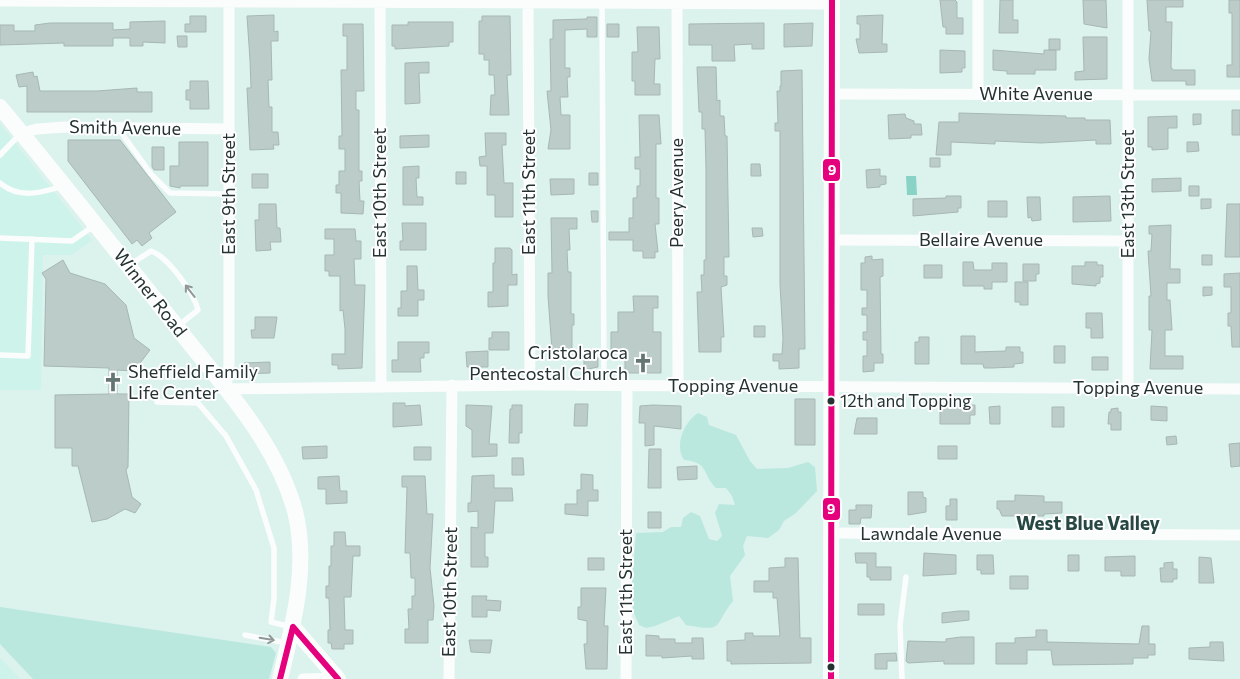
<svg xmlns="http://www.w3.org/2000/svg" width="1240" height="679" viewBox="0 0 1240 679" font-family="Commissioner,sans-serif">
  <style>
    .built { fill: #cef3eb }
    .green { fill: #bae8df }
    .water { fill: #89d2c6 }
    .building { fill: #bccdc9; stroke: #a7b7b4 }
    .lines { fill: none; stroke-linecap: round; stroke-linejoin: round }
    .lane { stroke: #fafdfc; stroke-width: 5.5 }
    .street { stroke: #fafdfc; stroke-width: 11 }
    .secondary { stroke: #fafdfc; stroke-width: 16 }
    .bus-1-casing { stroke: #fefefe; stroke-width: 10 }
    .bus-1 { stroke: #e5007d; stroke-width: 6 }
    .oneway { stroke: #8f9896 }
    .bus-dot { fill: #243331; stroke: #fefefe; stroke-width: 2 }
    .labels { text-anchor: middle; stroke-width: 4; stroke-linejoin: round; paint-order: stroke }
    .bus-label { font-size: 17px; fill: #243331; stroke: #fefefe; text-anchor: start }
    .street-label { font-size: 18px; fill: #243331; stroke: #fefefe }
    .poi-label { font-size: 18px; fill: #243331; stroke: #fefefe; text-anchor: end }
    .neighbourhood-label { font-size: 19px; font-weight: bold; fill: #264742; stroke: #fefefe }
    .line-badge { stroke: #fefefe; stroke-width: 2 }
    .badge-label { font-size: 14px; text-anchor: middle; font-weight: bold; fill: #fff }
  </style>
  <rect width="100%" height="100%" fill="#dcf2ed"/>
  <path class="built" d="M0,124L92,240L71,255H43L41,390H0Z
    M0,658L20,679H0Z"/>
  <path class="green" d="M698,413L707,417L709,425L736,435L750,461L757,469L788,468L808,462L815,467L817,491L796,513L784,521L779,530L768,538L747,536L743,546L745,555L730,576L733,601C712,627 726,632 686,625L679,616L655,626L646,628L639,625L633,611L632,583L636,533L663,532L671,527H681L683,518L691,512L700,516L709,539L717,541L722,536L715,513L719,504L735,505L732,496L726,488H716C702,474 709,462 684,460C674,445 684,422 698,413Z
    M0,607L271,647L276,653L269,679H33L0,644Z"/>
  <path class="water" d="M906,176H916L917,195H907Z"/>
  <path class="building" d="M940,0H955L957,2V18H963V34H946V27H943Z
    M1000,0H1013V20H1018V33H999Z
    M1083,0H1106L1107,28L1084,24Z
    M1147,0H1183V7H1166V22H1172L1171,67L1173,70H1195V85H1186V81H1152L1149,59L1151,31H1149Z
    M1229,0H1240V77H1227V65H1232V13H1229Z
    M274,15V32L278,31V41H271L272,80H268L269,107H272V132H278L279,145H273L274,149L250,150L247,88H251L250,60L247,16Z
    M883,15L882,44H887V52L859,53L856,39H860V24H857V16Z
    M190,16H206V32H185V24H190Z
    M482,16H510L511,75H507L509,115H490L491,95H495L494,75H489V60H484V54H479V21H482Z
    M587,17H597V37H587V29L565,30V68H570V77H567L568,97H560L561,115H570V149H548L551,130L547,91H551L550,39H553V20L587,19Z
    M165,21V43L143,42V46H130V38H113V46H64V43L0,45V25H14V31H35V25L50,23H113V30L130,29V22Z
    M408,22H453V42H449V46L395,49V46H392V25H408Z
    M764,23V49H752V44L734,45L735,61H712V45H689V24Z
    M813,23L812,46L784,47V24Z
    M343,24H363L364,91H356V110H359V171H362V181H359L360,201H364L363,214L341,213V193H336V185H339V171H345V149H339V136H342L341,70H347V36H343Z
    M607,24H619V37H607Z
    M637,27H659L660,59H655L654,84H660V95H635V81H632V52H638Z
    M177,36H187V47H178Z
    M1083,37H1107V79L1075,80V72L1084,71Z
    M1049,39H1060V50H1049Z
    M940,50L965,51V68H962V72L940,73Z
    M993,50L1044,54V50H1056V70H1035V74H1007V71L993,70Z
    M429,62V73H419L420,103L405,104V63Z
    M697,67H716L717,101L720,100V116H724L725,136H727L729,257H724V276H727V285L721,287L724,337H721V352H699L697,292H702L701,275H704V260H706V168L705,129H702V112H699Z
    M802,70L805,349H799V368L779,369V361H773V354H782L783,339L780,284V131H775V123H778L777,91H780V86H781V71Z
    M33,72L34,77L37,76L40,91H97L137,88V92H152V112H27V86L19,87L16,75Z
    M190,81H208L209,109H190V100H186V90H190Z
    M1232,110H1240V135H1232Z
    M959,113L1066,116V118H1085V120H1110L1111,144H1096V140L1041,143L995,141V144L951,142V155H936L939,122H959Z
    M905,114L906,118L914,121V124H921L922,135H911V138L889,139L888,115Z
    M1193,114H1201V124L1193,125Z
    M639,115H659L661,144H656V198H659V224H655L658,252H655V258H643V251H633V240H609V232H629V218H633V198H637V186H640V169H635V157H640Z
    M1177,116V128H1168V149L1152,150V147H1148V117Z
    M485,133H506V145H502L504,183H513V217H495V195H487V166H480L479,157L486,156Z
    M429,135V147L400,148V136Z
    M68,140H120L176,212L149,233L152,238L142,246L137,240L132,244L68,161Z
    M179,142H208V186H180V188L170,186V166H179Z
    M1187,142H1198L1199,151L1187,152Z
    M152,147H164V170H154L152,167Z
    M930,158H940V167H930Z
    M751,164H760L761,176H751Z
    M419,166V178H416L417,197H423V205H403V167Z
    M880,169V176H886V184L880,185V187L867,188L866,170Z
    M456,172H466V184H456Z
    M589,173H598V185H589Z
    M252,174H268V188H252Z
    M1181,178V191L1152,192V179Z
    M550,179H574V194L551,195Z
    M1189,186H1199V196H1189Z
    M946,196H961V208H958V212L913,216V199L946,198Z
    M1110,196L1111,221L1073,222V197Z
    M1027,197H1040L1041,220L1032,221L1031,217L1028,218Z
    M1201,199H1211V208L1201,209Z
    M988,201H1007V217H988Z
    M259,204H276L277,228H280L281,242H270L271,250L256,251L255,220H259Z
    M1227,204H1240V257H1225Z
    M591,211H598V222H592Z
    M551,218H577V229H569L570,250H567L568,272H571V314H574V325H572V350H552L548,296V273H552Z
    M402,223H426V250H400V241H403Z
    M1171,225L1170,269H1180V283H1167V300H1170L1172,330H1165V356H1183V369H1150L1152,330H1149V296H1151L1148,251H1151L1152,234H1149V226Z
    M752,228H762L763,236L753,237Z
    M325,229H355L356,241H361V259H354L355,285H365L362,368L338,369V365H332V354H345V329L343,310L340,311V276H329V271H325V255H334V239H325Z
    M495,248H510L512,250V275L517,274V285H508V306L488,307V292H493V263H495Z
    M1202,255H1212V265H1202Z
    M872,256V260L883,259V276L880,277L881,354H883V363H874V371L863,372V356H867V340H863V332H867V315H862V308H867V290H861V263H865V257Z
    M63,260L70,273L105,284L126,305L134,338L150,350L134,371L117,370V394H129L128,467L126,470L132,497L141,504L135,513L125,509L107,519L92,522L78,466H72V448H55V395L109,394V368L44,366L46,279L42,273Z
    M963,262H973L974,270H992V263H1007V282H992V289H984V286H963Z
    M1085,262H1097V265H1103V277H1100V283L1096,284V286L1072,284V266H1085Z
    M1023,264H1039V274H1036V281H1023Z
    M924,265H942V278H924Z
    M407,266H417L418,290H424V300H418V316H398V308H401V291H407Z
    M1240,273V347H1232L1231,326H1228V313H1231V287H1224V274Z
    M1015,282H1028V305H1020V302H1015Z
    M1203,287H1212V295L1203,296Z
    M633,296H658V308H653V332H661V373H625V352H611V332H618V312H634Z
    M1086,313H1102L1103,338H1091V328H1086Z
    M255,317H277L274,338H252L251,330H255Z
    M754,326H765V337H754Z
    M492,332H509V350H489V338H492Z
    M961,336H975V352L1006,351V347H1020V352H1023V363L1014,364V367L992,368H984L983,364H961Z
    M919,337H929V364H915V342H919Z
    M398,342H429V353H424V358H420L421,372H392V360H398Z
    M1054,346H1065V363H1054Z
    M488,351V367H467L466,352Z
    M1092,357H1108V370H1092Z
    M584,358H598V367L584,370Z
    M270,362V373L244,374V363Z
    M795,399H815V445H795Z
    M393,403H405V406L420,405L422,425L393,427Z
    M575,404H588L587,426H574Z
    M466,405L492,406L489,444H497V456L472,457V430L466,426Z
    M512,405H522V433H519V443H509L510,409H512Z
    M653,405L681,406V429L654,426V445L645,446V423H639L640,406Z
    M975,405V415H970V424H940V406Z
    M1000,406V424H990L989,407Z
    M1151,406L1167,407V421L1151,420Z
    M1052,407H1064V427H1052Z
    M1118,408V412H1121V430H1111V424H1108L1109,412H1111V409Z
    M857,418H877V434H854Z
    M1176,436L1177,444L1167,445L1166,437Z
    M1240,443V466L1231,467L1229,444Z
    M327,446V458L303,459L302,447Z
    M938,446H957V459H938Z
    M414,447H431V460H414Z
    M649,449H661V488H648Z
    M512,458H523L524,475H512Z
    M697,466V479L678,480L677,467Z
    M581,474L593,475V490H598V501H588V516L565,514V504H577V490H581Z
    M494,475V488H512L513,501H495L493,533H485V557H488V567H471V527L478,528V511L468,512V503H471L472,476Z
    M339,476L340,491H347V503L326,504V489H318V477Z
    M402,476H425L427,514H433L430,568L434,606L433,620H428V643H405V629H409L408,609H412V596H415V578H411L410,553H405L407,487H402Z
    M908,492H923V497L926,498V512L908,515Z
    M1015,495L1044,496V502H1062V513L1044,514V516H1002L999,509H997V501H1015Z
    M950,499H957V520H946V506H950Z
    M856,505H872L871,518H861L860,524H849V510H856Z
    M648,512H661V528H648Z
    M334,532H345L346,546H360V556H353L351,597H344L345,630H353V644H344V649H332L331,643H328V630H330L329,598H326V586H329V566H331V546H334Z
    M855,553H876V567H891V580H870V577H867V563H856Z
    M924,553L956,555V574L923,576Z
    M977,555H993L994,574H981V570H977Z
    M1068,555H1079V571H1068Z
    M1135,556V576H1121V571H1105V557Z
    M1199,557L1211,558L1214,583H1199Z
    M588,558H604V570H588Z
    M785,558H798L800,638H811V663L731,664V661H727V641L745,640V633H753V636H780L777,598H773V592H754V581H769V568L785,567Z
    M1173,562V569H1177V579H1173V582H1161L1160,568H1164V563Z
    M1010,576H1028V589H1010Z
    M581,588H606L604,626H608L607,669H586L584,644H587V621L578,619V607H581Z
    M472,596H487L486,600L501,601L500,611L487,610V617H472Z
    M858,604H884V615H858Z
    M959,611H969V620L942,623V613Z
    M1142,626H1149V644H1155V655H1148V658H1133V664L1053,665L1051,650H1027V664H996V643H1015V638L1036,637V630H1047V642L1139,644Z
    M646,635L659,636V639H675V643H692V638H703L704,659H692V656L662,658V656H646Z
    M961,637H974V664H944V661L908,663L906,661L908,641L946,642V639Z
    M469,640H492L490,653L471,652Z
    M1210,642H1223L1224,661L1189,659V648L1210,647Z
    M896,653L897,661H887V669H875V654Z"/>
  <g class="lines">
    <path class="lane" d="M602,3L604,385
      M118,128L151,174L170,193L229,194
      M0,155L21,133
      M0,183C19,199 41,193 63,186
      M0,238L72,241L95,225
      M131,264L151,251C168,257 194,293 198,310L178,326
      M0,355L28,356L32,239
      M157,402L198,403L226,436L256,490L274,548V599L271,622L292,627
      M245,635L287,643
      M902,679L900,625L906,577"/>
    <path class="street" d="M229,0V364L226,389L530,385L1240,389
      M380,0L381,386
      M528,0L530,385
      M677,0L678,385
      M1128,0V388
      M0,1L832,4
      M978,93V0
      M832,94L1240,95
      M22,133L37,129L65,127L229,129
      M833,240L1129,241
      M832,533L1240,535
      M303,679L336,678
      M449,679L452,385
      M626,679L627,385"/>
    <path class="secondary" d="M0,107C59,178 116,250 173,322C218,381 275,438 295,511C309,567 293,625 280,679
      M293,627L338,679
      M831,679L832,0"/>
    <defs>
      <path id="bus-1" d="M293,627L338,679
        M280,679L293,627
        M831,679L832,0"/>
    </defs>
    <use href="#bus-1" class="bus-1-casing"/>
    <use href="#bus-1" class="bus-1"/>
  </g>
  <defs><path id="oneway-shaft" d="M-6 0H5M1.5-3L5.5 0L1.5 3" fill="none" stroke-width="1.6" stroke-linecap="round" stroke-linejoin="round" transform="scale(1.25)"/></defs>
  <g class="oneway">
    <use href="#oneway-shaft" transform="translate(190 291) rotate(-128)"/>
    <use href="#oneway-shaft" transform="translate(267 639) rotate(10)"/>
  </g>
  <defs>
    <symbol id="church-bare" viewBox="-9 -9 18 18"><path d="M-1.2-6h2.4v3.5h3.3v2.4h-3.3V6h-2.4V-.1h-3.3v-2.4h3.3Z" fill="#647673" stroke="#fefefe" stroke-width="2.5" paint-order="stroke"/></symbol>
  </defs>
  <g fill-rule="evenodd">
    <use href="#church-bare" x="629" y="349" width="28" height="28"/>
    <use href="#church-bare" x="99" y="368" width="28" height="28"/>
  </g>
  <g class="bus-dot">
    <circle cx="831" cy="401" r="4.5"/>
    <circle cx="831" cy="667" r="4.5"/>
  </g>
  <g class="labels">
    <g class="bus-label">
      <text x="840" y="407">12th and Topping</text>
    </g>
    <g class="street-label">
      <text x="1036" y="100">White Avenue</text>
      <text transform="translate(125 128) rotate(1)" y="6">Smith Avenue</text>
      <text transform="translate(529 192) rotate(-90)" y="6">East 11th Street</text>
      <text transform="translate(380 193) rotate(-90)" y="6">East 10th Street</text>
      <text transform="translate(677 193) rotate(-90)" y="6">Peery Avenue</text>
      <text transform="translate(229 194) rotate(-90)" y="6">East 9th Street</text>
      <text transform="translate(1128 194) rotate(-90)" y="6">East 13th Street</text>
      <text x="981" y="246">Bellaire Avenue</text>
      <text transform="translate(150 293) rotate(52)" y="6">Winner Road</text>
      <text x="733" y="392">Topping Avenue</text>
      <text x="1138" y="394">Topping Avenue</text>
      <text x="931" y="540">Lawndale Avenue</text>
      <text transform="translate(450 592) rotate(-89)" y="6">East 10th Street</text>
      <text transform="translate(626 592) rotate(-90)" y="6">East 11th Street</text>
    </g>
    <g class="poi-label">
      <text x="628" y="359">Cristolaroca<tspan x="628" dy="21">Pentecostal Church</tspan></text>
      <text x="128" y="378" text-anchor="start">Sheffield Family<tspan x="128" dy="21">Life Center</tspan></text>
    </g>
    <g class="neighbourhood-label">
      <text x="1088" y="530">West Blue Valley</text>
    </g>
  </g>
  <g class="line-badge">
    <rect x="822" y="158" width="19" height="24" rx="5" fill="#e5007d"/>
    <rect x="822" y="497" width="19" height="24" rx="5" fill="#e5007d"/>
  </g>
  <g class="badge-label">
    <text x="832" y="175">9</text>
    <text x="831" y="514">9</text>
  </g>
</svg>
